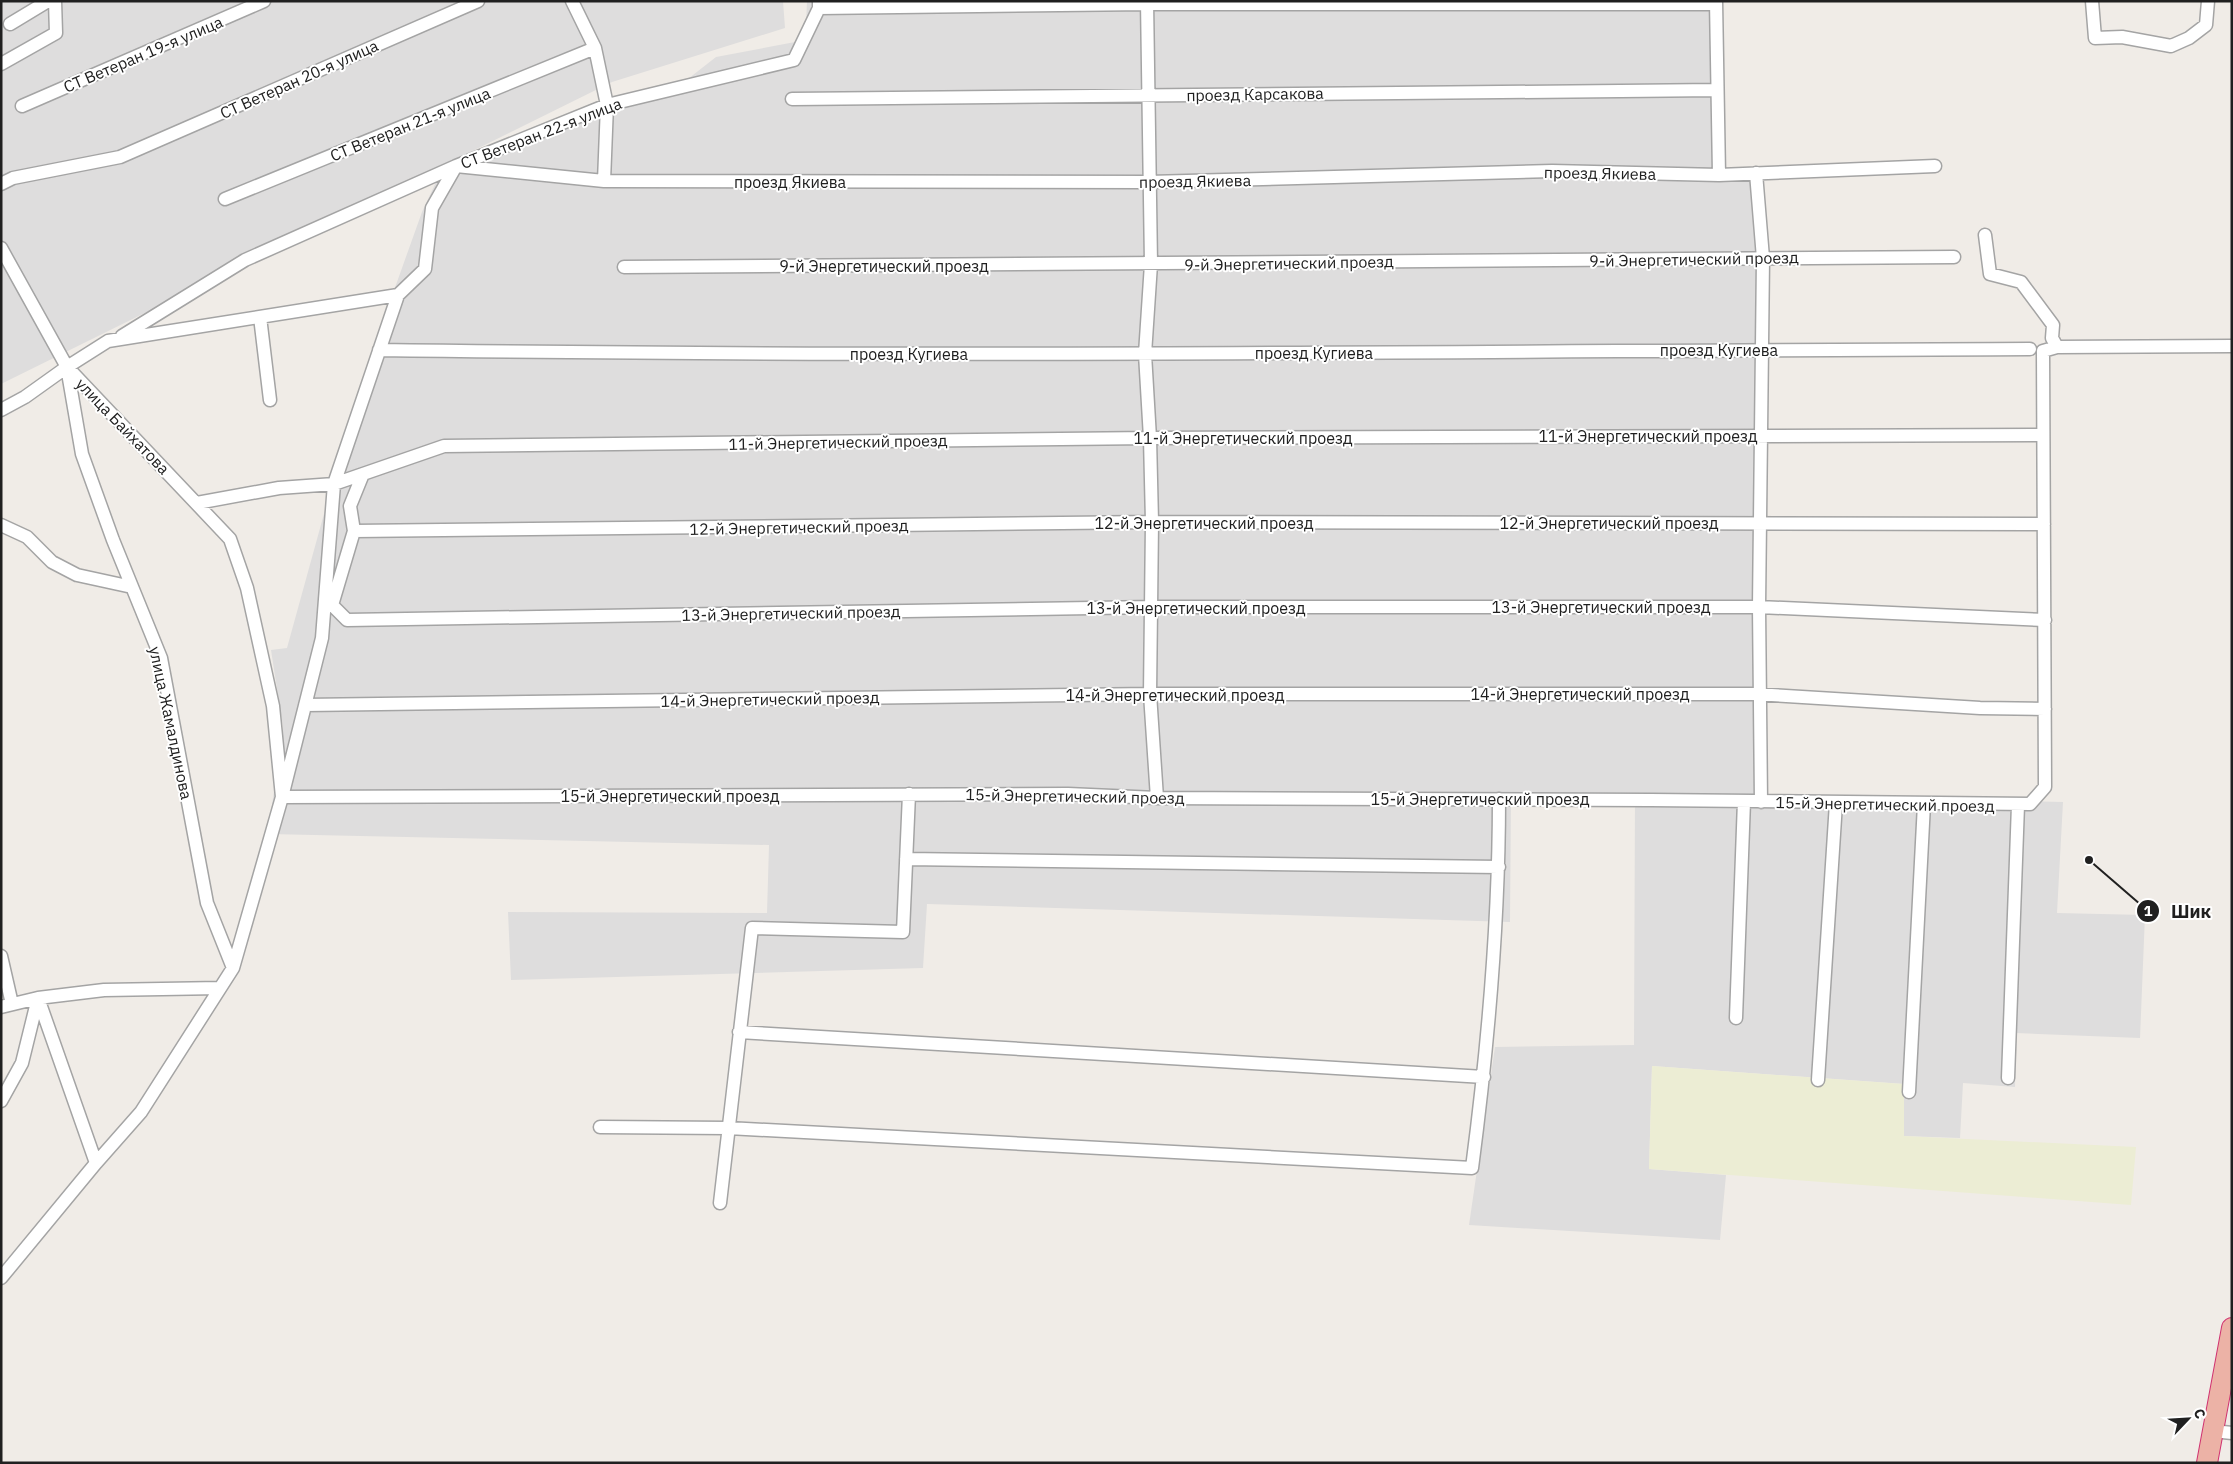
<svg xmlns="http://www.w3.org/2000/svg" width="2233" height="1464" viewBox="0 0 2233 1464" font-family="'IBM Plex Sans',sans-serif">
  <style>
    .residential { fill: #dedddd }
    .farmland { fill: #ecedd4 }
    .lines { fill: none; stroke-linecap: round; stroke-linejoin: round }
    .minor-casing { stroke: #a4a4a4; stroke-width: 15 }
    .trunk-casing { stroke: #d03270; stroke-width: 22 }
    .minor { stroke: #fff; stroke-width: 12 }
    .trunk { stroke: #ecb2a6; stroke-width: 20 }
    .labels { text-anchor: middle; stroke-width: 4; stroke-linejoin: round; paint-order: stroke }
    .street-label { font-size: 16px; fill: #202020; stroke: #fff }
    .leader { fill: none; stroke: #202020; stroke-width: 2 }
    .callout-dot { fill: #202020; stroke: #fff; stroke-width: 2 }
    .mark-label { font-size: 15px; text-anchor: middle; font-weight: bold; fill: #fff }
    .callout-label { font-size: 18px; text-anchor: middle; font-weight: bold; fill: #202020; stroke: #fff; stroke-width: 4; stroke-linejoin: round; paint-order: stroke }
  </style>
  <rect width="100%" height="100%" fill="#f0ece7"/>
  <path class="residential" d="M1,1H783L785,28L612,82L1,384Z
    M807,1H1720L1725,169L1761,168L1766,796L2063,802L2057,913L2145,915L2140,1038L2016,1033L2015,1087L1963,1083L1960,1138L1903,1136L1904,1084L1652,1066L1649,1169L1726,1175L1720,1240L1469,1225L1495,1047L1634,1045L1635,794L1511,793L1510,922L927,904L923,968L511,980L508,912L767,913L769,845L268,834L283,727L271,650L287,648L357,394L422,212L443,167L614,96L670,93L716,57L795,42L806,25Z"/>
  <path class="farmland" d="M1652,1066L1904,1084V1136L2136,1147L2131,1205L1649,1169Z"/>
  <g class="lines">
    <defs>
      <path id="minor" d="M572,1L595,48L607,105L604,181
        M1147,1L1151,264L1145,354L1150,438L1152,522L1150,694L1157,798
        M1716,1L1719,175
        M2092,1L2095,38L2122,37L2171,46L2189,38L2206,25L2208,1
        M819,8L1147,4H1716
        M10,24L48,1
        M1,64L56,33L55,1
        M792,99L1717,90
        M22,106L264,1
        M1756,173L1763,258L1759,607L1761,802
        M1,184L13,178L120,157L478,1
        M225,199L595,48
        M1985,235L1990,274L2021,282L2053,325L2052,338L2057,347
        M1,248L67,367L82,454L113,540L161,658L207,903L233,968
        M624,267L1954,257
        M260,317L270,400
        M122,336L245,260L456,166L607,105L794,60L819,8V1
        M379,350C930,358 1480,351 2030,349
        M1,410L25,397L67,367
        M363,474L350,506L354,531L332,605L347,620L1152,607H1759L2045,620
        M197,503L279,488L334,484L444,446L1150,438L2043,435
        M1,525L27,537L52,562L77,575L132,587
        M354,531L1152,522L2044,524
        M305,705L1150,694H1755L1980,708L2045,709
        M282,797L273,706L247,588L230,539L67,367L108,341L398,295L425,269L432,208L456,166L604,181L1149,182L1552,171L1719,175L1935,166
        M282,797L1068,794L1157,798L1651,800L2030,804L2045,787L2043,351L2057,347L2232,346
        M906,859L1499,867
        M1,956L12,1004
        M38,998L96,1163
        M1,1007L38,998L104,990L220,988
        M1736,1018L1744,801
        M739,1032L1484,1077
        M2008,1078L2018,805
        M1818,1080L1836,803
        M1909,1092L1924,804
        M1,1101L22,1063L38,998
        M600,1127L728,1128L1472,1168C1488,1046 1499,922 1499,799
        M720,1203L752,928L903,932L909,794
        M1,1278L96,1163L141,1112L233,968L282,797L322,638L334,484L398,295
        M2213,1431L2232,1433"/>
      <path id="trunk" d="M2207,1463L2232,1328"/>
    </defs>
    <use href="#minor" class="minor-casing"/>
    <use href="#trunk" class="trunk-casing"/>
    <use href="#minor" class="minor"/>
    <use href="#trunk" class="trunk"/>
  </g>
  <g class="labels">
    <g class="street-label">
      <text transform="translate(143 54) rotate(-23)" y="6">СТ Ветеран 19-я улица</text>
      <text transform="translate(299 79) rotate(-24)" y="6">СТ Ветеран 20-я улица</text>
      <text transform="translate(1255 94) rotate(-1)" y="6">проезд Карсакова</text>
      <text transform="translate(410 124) rotate(-22)" y="6">СТ Ветеран 21-я улица</text>
      <text transform="translate(541 133) rotate(-21)" y="6">СТ Ветеран 22-я улица</text>
      <text transform="translate(1600 173) rotate(1)" y="6">проезд Якиева</text>
      <text transform="translate(1195 181) rotate(-1)" y="6">проезд Якиева</text>
      <text x="790" y="188">проезд Якиева</text>
      <text transform="translate(1694 259) rotate(-1)" y="6">9-й Энергетический проезд</text>
      <text transform="translate(1289 263) rotate(-1)" y="6">9-й Энергетический проезд</text>
      <text x="884" y="272">9-й Энергетический проезд</text>
      <text x="1719" y="356">проезд Кугиева</text>
      <text x="1314" y="359">проезд Кугиева</text>
      <text x="909" y="360">проезд Кугиева</text>
      <text transform="translate(123 426) rotate(46)" y="6">улица Байхатова</text>
      <text x="1648" y="442">11-й Энергетический проезд</text>
      <text x="1243" y="444">11-й Энергетический проезд</text>
      <text transform="translate(838 442) rotate(-1)" y="6">11-й Энергетический проезд</text>
      <text x="1204" y="529">12-й Энергетический проезд</text>
      <text x="1609" y="529">12-й Энергетический проезд</text>
      <text transform="translate(799 527) rotate(-1)" y="6">12-й Энергетический проезд</text>
      <text x="1601" y="613">13-й Энергетический проезд</text>
      <text x="1196" y="614">13-й Энергетический проезд</text>
      <text transform="translate(791 613) rotate(-1)" y="6">13-й Энергетический проезд</text>
      <text x="1580" y="700">14-й Энергетический проезд</text>
      <text x="1175" y="701">14-й Энергетический проезд</text>
      <text transform="translate(770 699) rotate(-1)" y="6">14-й Энергетический проезд</text>
      <text transform="translate(171 723) rotate(78)" y="6">улица Жамалдинова</text>
      <text x="670" y="802">15-й Энергетический проезд</text>
      <text transform="translate(1075 796) rotate(1)" y="6">15-й Энергетический проезд</text>
      <text x="1480" y="805">15-й Энергетический проезд</text>
      <text transform="translate(1885 804) rotate(1)" y="6">15-й Энергетический проезд</text>
    </g>
  </g>
  <path class="leader" d="M2089 860L2148 911"/>
  <g class="callout-dot">
    <circle cx="2089" cy="860" r="5"/>
    <circle cx="2148" cy="911" r="12"/>
  </g>
  <g class="mark-label">
    <text x="2148" y="916">1</text>
  </g>
  <g class="callout-label">
    <text x="2191" y="918">Шик</text>
  </g>
  <rect width="2233" height="1464" fill="none" stroke="#202020" stroke-width="5"/>
  <g transform="translate(2188 1419) rotate(65)" stroke="#ffffff" stroke-width="4" paint-order="stroke">
  <path d="M0-4L9 19L0 12L-9 19Z" fill="#202020"/>
  <text y="-8" font-size="14" font-weight="bold" text-anchor="middle" fill="#202020">С</text>
  </g>
</svg>
